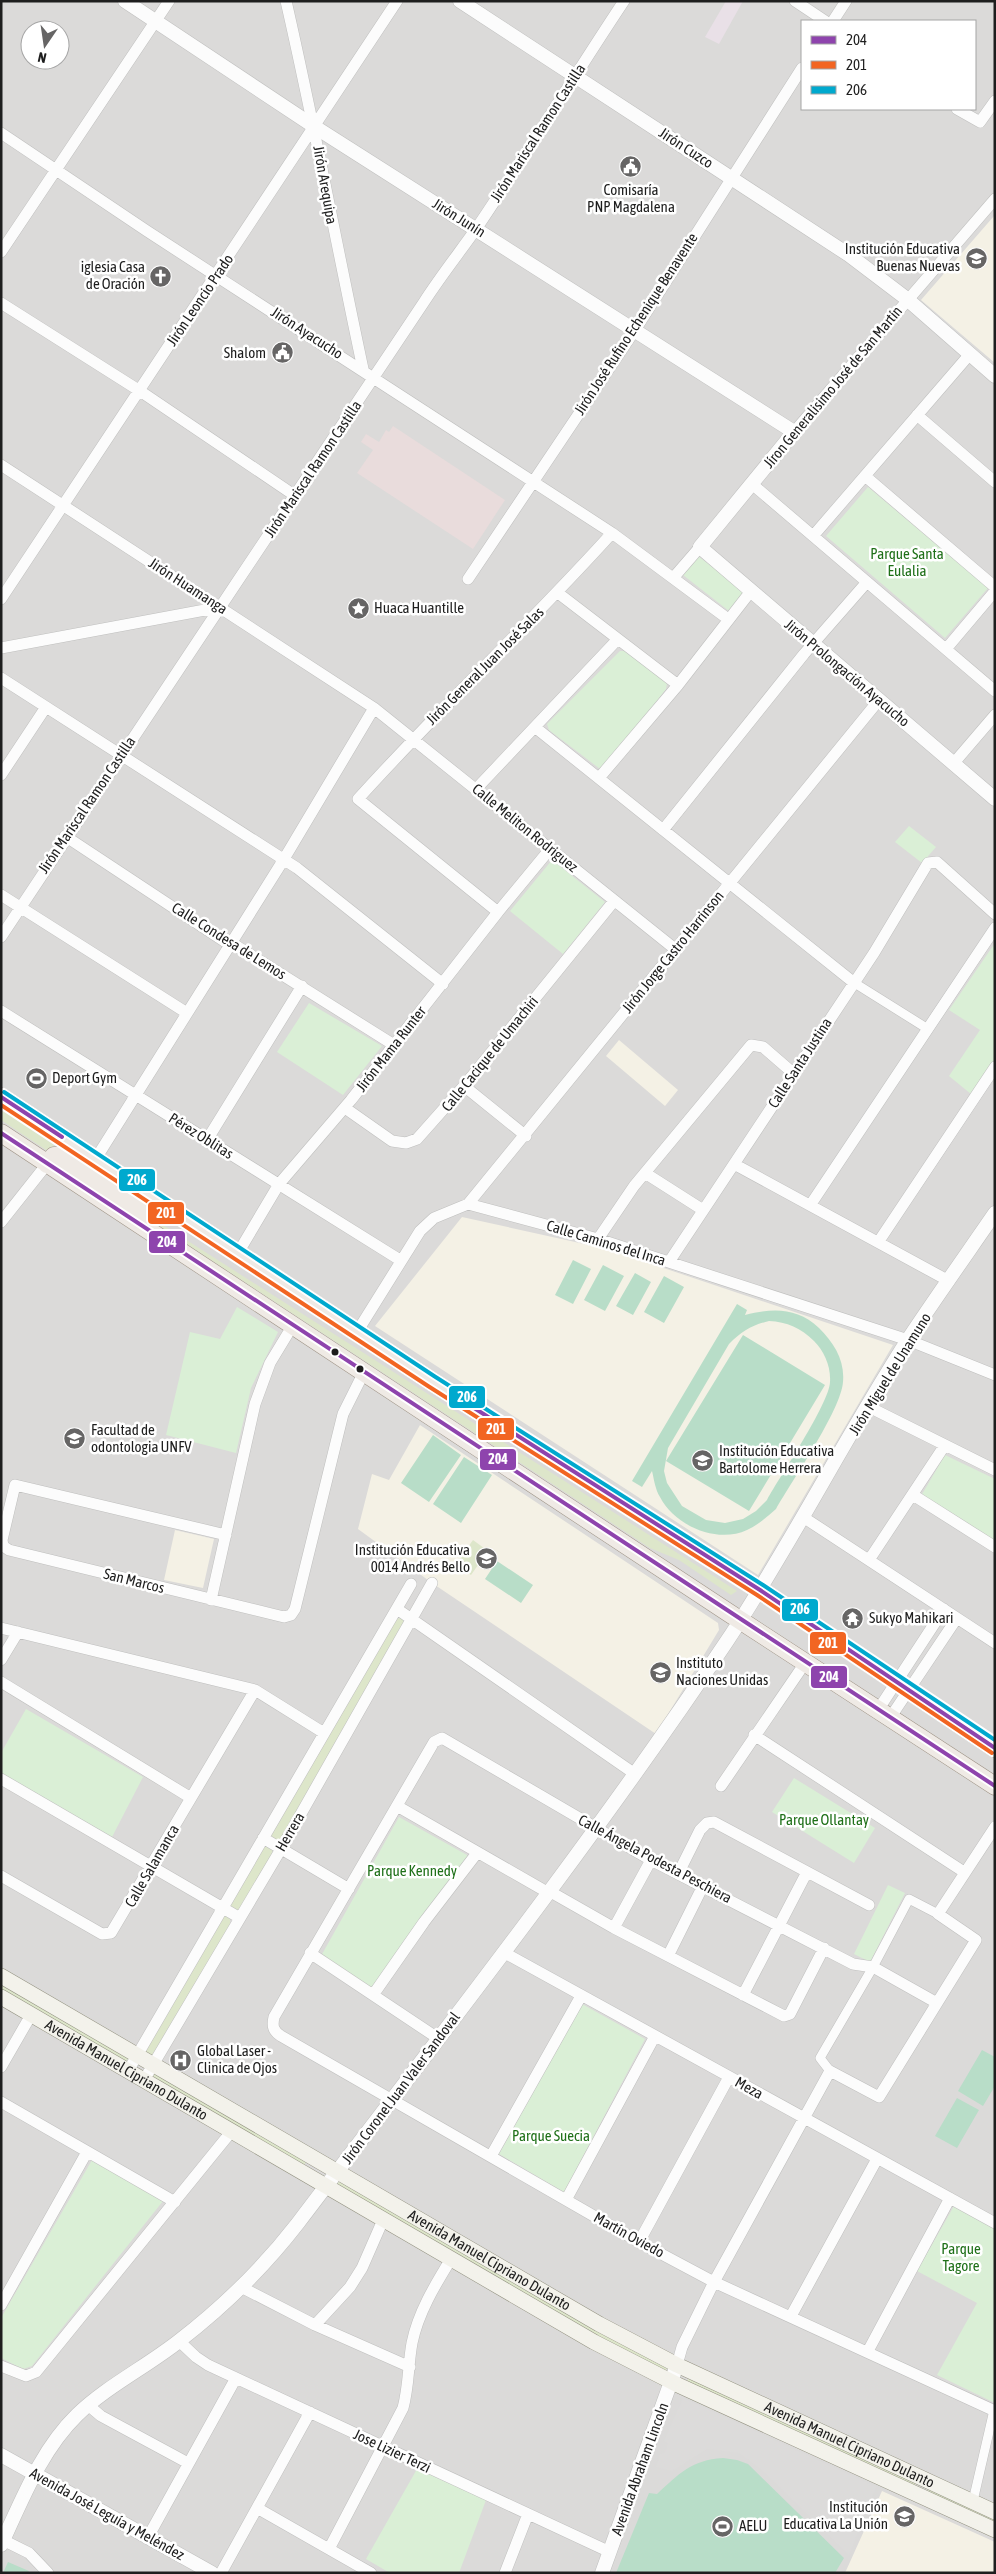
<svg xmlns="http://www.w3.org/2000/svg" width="996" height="2574" viewBox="0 0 996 2574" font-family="'Asap Condensed',sans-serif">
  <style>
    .residential { fill: #dbdad9; fill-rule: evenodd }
    .commercial { fill: #e9dcdc }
    .industrial { fill: #e9e0e7 }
    .education { fill: #f4f1e5 }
    .grass { fill: #dde6ca }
    .park { fill: #daefd6 }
    .pitch { fill: #b8ddc8; fill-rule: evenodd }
    .parking { fill: #dcdbda }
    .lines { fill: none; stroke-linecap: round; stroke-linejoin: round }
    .pedestrian-casing { stroke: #bfbfbe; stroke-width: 10 }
    .minor-casing { stroke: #bfbfbe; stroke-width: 12 }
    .tertiary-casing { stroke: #bfbfbe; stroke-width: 15 }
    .secondary-casing { stroke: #949382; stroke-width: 16 }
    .primary-casing { stroke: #9f9487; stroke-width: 19 }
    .pedestrian { stroke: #fcfcfc; stroke-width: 9 }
    .minor { stroke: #fcfcfc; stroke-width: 11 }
    .tertiary { stroke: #fcfcfc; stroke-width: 14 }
    .secondary { stroke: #f3f2eb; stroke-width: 15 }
    .primary { stroke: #efeae5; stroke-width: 18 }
    .bus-1-casing { stroke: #fff; stroke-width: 8 }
    .bus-2-casing { stroke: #fff; stroke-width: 8 }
    .bus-3-casing { stroke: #fff; stroke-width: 8 }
    .bus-1 { stroke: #8e44ad; stroke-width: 4 }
    .bus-2 { stroke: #f26522; stroke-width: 4 }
    .bus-3 { stroke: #00a9ce; stroke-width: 4 }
    .bus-dot { fill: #1e1e1e; stroke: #fff; stroke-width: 2 }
    .labels { text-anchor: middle; stroke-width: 5; stroke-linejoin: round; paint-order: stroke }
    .street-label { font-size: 15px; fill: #1e1e1e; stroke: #fff }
    .poi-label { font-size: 15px; fill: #1e1e1e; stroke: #fff; text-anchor: start }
    .park-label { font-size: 15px; fill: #1f7019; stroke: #fff }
    .line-badge { stroke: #fff; stroke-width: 2 }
    .badge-label { font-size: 14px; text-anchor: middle; font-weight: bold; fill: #fff }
  </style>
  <rect width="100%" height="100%" fill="#eceae8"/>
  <path class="residential" d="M1,1H995V2573H1ZM802,21H975V109H802ZM30,30H60V60H30Z"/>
  <path class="commercial" d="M393,426L505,500L473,549L357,473L373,450L361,442L366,434L379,442L386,430L389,432Z"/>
  <path class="industrial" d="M726,1H743L719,44L705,37Z"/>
  <path class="education" d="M994,216L995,217V363L921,300Z
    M619,1040L678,1090L665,1106L606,1056Z
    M462,1217L607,1249L893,1345L758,1575L375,1326Z
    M420,1425L718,1623L719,1630L656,1734L432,1583L358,1529L372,1474L389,1480Z
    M175,1530L214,1539L203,1588L164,1580Z
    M882,2491L995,2542V2573H845Z"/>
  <path class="grass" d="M1,1109L54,1145L49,1152L1,1120Z
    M64,1162L737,1591L731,1595L679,1560L650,1548L63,1163Z
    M473,1540L488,1551L471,1575L455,1565Z
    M400,1618L406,1622L281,1841L277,1843L270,1839V1835L396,1619Z
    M267,1845L272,1850L273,1854L241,1909L237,1911L230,1907V1904L263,1846Z
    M226,1915L230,1918V1924L154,2056L151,2057L143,2049L223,1917Z
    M1,1982L128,2055V2059L126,2062L1,1992Z
    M154,2071L307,2160L303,2167L151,2079Z
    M338,2181L667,2368L665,2372L623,2353L335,2183Z
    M689,2377L916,2483L914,2487L687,2381Z
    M929,2488L995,2516V2525L928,2492Z"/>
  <path class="park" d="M868,487L988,588L945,638L826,536Z
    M698,556L744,591L729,611L683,575Z
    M620,651H627L667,683L666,689L604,770L600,769L549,730L547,724Z
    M909,826L936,847L922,863L895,842Z
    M552,860L605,902L563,954L510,911Z
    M995,943V1059L971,1094L949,1076L980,1030L949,1010Z
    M309,1003L382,1046L343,1095L277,1052Z
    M237,1307L278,1332L251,1388L236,1453L166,1435L190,1332L220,1339Z
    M945,1455L995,1479V1542L921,1496Z
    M26,1709L143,1777L112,1837L1,1774V1753Z
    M794,1778L875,1828L854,1863L772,1812Z
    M399,1817L467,1855L468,1861L371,1989L321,1956Z
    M888,1885L905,1893L870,1962L854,1954Z
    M582,2004L645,2039L564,2192L499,2154Z
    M92,2160L163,2201L32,2366L23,2369L1,2358V2318Z
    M954,2206L995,2229V2403L937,2375L977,2303L917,2271Z
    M417,2469L486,2500L459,2573H390L366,2559Z"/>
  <path class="pitch" d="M573,1260L591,1269L573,1304L555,1295Z
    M603,1265L624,1276L605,1311L584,1300Z
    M635,1273L651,1282L633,1315L616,1306Z
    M664,1276L684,1287L664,1323L644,1312Z
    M737,1304L747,1310L745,1315C772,1308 797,1307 819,1328C834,1343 845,1360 843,1382C841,1410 792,1481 776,1509C767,1517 758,1525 747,1530C717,1544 675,1526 660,1497C655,1489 654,1479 652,1471L642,1487L632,1481ZM769,1321C787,1322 801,1328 814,1341C824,1351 831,1366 830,1382C829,1404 780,1476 767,1500L756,1511L743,1519L725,1523L706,1520L682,1506L667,1483L664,1471L668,1448L729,1344C742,1331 752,1325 769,1321Z
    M743,1335L825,1385L749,1511L666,1461Z
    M433,1435L461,1455L429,1502L401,1483Z
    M464,1457L492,1475L461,1523L433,1504Z
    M497,1561L533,1585L521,1603L485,1579Z
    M982,2050L995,2057V2086L983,2106L958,2091Z
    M957,2098L979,2110L957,2148L935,2136Z
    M723,2458L737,2460L748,2464L844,2558L835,2573H616L649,2493L657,2494C679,2474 691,2460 723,2458Z
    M8,2562L29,2571L28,2573H3Z"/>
  <path class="parking" d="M683,2398L876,2487L849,2555L762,2470L739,2453L707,2449L672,2471L656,2467L660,2454L665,2453L668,2443L664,2441Z"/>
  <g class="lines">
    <defs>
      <path id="pedestrian" d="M853,982L928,1029
        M830,2071L820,2058L873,1967L909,1899L938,1914
        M973,2501L994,2410"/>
      <path id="minor" d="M286,1C314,123 337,247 363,369
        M795,1L825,21
        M833,21L846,1
        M957,109L980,122L995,101
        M1,133L147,231L612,533L728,619
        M1,252L169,1
        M1,303L140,391L294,495
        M917,415L995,482
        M794,432L995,199
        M1,465L374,708L675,949
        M865,476L995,587
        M752,484L995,691
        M813,536L970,354
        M674,577L700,547
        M468,579L635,330L802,68
        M558,593L678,685
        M1,599L397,1
        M1,648L221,607
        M946,649L995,591
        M1,678L297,868L443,984
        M536,728L853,982
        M953,764L995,715
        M1,775L46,707
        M599,778L678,685L751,591
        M477,788L617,640
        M663,830L804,654L867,582
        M65,836L230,945L238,947L394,1045
        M1,895L187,1013
        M498,912L358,799C440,708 530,624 612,533
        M1,937C141,724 283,514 424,302C440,277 459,253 476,229C527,154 574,76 624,1
        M1,1011L400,1260
        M464,1086L526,1136
        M345,1108L392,1141L406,1143L417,1139L464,1086L614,901
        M207,1140L302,986
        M95,1160L284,859L374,708
        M734,1164L949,1281
        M645,1173L703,1210
        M468,1204L879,700
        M811,1204L995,928
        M1,1222L47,1164
        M598,1239L634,1186L751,1045L763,1047L793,1073
        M879,1241L995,1067
        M238,1253L279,1184L351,1100L498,912L550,849
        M669,1262L874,953L928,863L937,862L995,914
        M357,1332L420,1231L434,1218L468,1204L598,1239L908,1340L995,1375
        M869,1407L995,1470
        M913,1495L995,1547
        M803,1517L995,1643
        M226,1535L15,1485L2,1540L3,1546L9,1550L284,1617L291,1615L295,1609L343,1414L364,1372
        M869,1560L945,1445
        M211,1600L255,1404L270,1363L293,1325
        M397,1609L635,1774
        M1,1628L255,1690L324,1733
        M1,1660L18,1632
        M1,1682L191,1798
        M878,1710L944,1609
        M890,1718L957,1618
        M754,1735L964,1872
        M1,1779L240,1918
        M721,1786L805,1663
        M397,1806L547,1892
        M263,1838L349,1889
        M678,1874L700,1830L707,1823L714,1822L869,1905
        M1,1876L102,1934L111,1933L255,1690
        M549,1891L614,1928L784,2016L790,2014L824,1948
        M614,1928L651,1860
        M503,1952L995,2223
        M310,1953L439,2039
        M668,1956L703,1886
        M373,1995L424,1922L477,1853
        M743,1995L807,1872
        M937,2003L873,1967L853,1964L651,1860L442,1738L434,1742L274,2017C272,2026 273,2031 281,2036L639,2242L714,2282L995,2411
        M1,2067L31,2015
        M128,2071L411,1584
        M144,2080L281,1849L432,1583
        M1,2102L175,2202
        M491,2156L581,1996
        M566,2200L655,2036
        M639,2242L729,2077
        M241,2287L315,2325L410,2367
        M1,2305L87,2152
        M791,2316L877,2159
        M315,2325L350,2287L362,2268L383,2220
        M179,2341L196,2357L208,2365L610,2552
        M868,2351L950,2198
        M677,2365L682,2347L714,2282L830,2071L879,2097L976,1940L938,1914L995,1827
        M1,2366L26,2376L36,2372L231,2132
        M88,2405L101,2416L188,2463
        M257,2508L371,2573
        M148,2537L236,2378
        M1,2539L29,2553L48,2573
        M329,2549L403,2408C409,2386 408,2365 412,2343C418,2313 435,2285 451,2259
        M221,2573L310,2412
        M505,2573L528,2514"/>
      <path id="tertiary" d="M125,1L315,127L794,432L700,547L995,799
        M460,1L849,255L907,299L995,376
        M1,2455L212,2573
        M1,2545C22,2500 41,2450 77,2415C107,2386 146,2367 179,2341C223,2307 264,2267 298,2223C444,2031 593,1841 727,1641C792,1543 845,1437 909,1338C937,1296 966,1255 995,1213
        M602,2573L677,2365"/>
      <g id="secondary">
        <path id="s1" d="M1,1976L599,2324L677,2365L995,2512"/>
        <path id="s2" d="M1,1997L594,2342L678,2385L995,2530"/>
      </g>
      <path id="primary" d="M1,1097L431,1381L760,1590L995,1748
        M1,1133L729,1613L995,1786
        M47,1164L54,1156H64L146,1209L174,1216"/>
    </defs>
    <use href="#pedestrian" class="pedestrian-casing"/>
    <use href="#minor" class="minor-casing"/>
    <use href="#tertiary" class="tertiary-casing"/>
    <use href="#secondary" class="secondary-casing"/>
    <use href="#primary" class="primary-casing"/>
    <use href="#pedestrian" class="pedestrian"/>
    <use href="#minor" class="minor"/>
    <use href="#tertiary" class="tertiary"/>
    <use href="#secondary" class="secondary"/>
    <use href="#primary" class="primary"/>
    <defs>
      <path id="bus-1" d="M1,1097L62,1137
        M1,1133L995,1786
        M460,1399L760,1590L995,1748"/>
      <path id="bus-2" d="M1,1105L428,1386L757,1595L992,1753"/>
      <path id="bus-3" d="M4,1092L434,1376L763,1585L995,1740"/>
    </defs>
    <use href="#bus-1" class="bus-1-casing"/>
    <use href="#bus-2" class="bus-2-casing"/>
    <use href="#bus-3" class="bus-3-casing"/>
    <use href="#bus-1" class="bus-1"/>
    <use href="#bus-2" class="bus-2"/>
    <use href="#bus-3" class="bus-3"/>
  </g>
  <defs>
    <symbol id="civic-disc" viewBox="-11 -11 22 22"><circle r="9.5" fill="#666565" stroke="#fff"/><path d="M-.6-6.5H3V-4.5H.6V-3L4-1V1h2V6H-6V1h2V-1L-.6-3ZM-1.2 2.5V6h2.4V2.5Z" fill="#fff"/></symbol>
    <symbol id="school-disc" viewBox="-11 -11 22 22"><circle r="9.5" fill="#666565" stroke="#fff"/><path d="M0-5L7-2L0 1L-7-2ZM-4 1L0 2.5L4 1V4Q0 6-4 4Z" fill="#fff"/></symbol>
    <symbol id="church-disc" viewBox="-11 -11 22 22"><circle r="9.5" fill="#666565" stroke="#fff"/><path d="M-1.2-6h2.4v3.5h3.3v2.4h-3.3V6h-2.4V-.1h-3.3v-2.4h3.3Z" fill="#fff"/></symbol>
    <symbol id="sight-disc" viewBox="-11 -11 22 22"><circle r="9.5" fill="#666565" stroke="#fff"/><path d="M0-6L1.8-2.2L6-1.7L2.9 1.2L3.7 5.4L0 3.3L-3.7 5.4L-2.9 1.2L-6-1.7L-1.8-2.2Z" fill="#fff"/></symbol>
    <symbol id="stadium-disc" viewBox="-11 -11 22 22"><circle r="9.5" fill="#666565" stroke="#fff"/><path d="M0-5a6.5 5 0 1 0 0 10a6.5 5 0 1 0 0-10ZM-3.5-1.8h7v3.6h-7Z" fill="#fff"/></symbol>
    <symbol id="university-disc" viewBox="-11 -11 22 22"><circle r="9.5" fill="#666565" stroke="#fff"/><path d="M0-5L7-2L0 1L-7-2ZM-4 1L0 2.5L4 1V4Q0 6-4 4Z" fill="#fff"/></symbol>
    <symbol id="temple-disc" viewBox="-11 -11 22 22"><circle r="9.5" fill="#666565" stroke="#fff"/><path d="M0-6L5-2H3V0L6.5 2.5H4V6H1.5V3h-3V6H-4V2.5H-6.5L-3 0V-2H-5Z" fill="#fff"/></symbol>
    <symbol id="hospital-disc" viewBox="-11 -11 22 22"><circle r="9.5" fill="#666565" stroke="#fff"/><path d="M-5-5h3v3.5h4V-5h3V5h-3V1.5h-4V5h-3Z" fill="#fff"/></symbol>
  </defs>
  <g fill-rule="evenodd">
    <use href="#civic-disc" x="618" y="154" width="25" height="25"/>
    <use href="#school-disc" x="964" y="246" width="25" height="25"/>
    <use href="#church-disc" x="148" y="264" width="25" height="25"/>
    <use href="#civic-disc" x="270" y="340" width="25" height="25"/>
    <use href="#sight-disc" x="346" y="596" width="25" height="25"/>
    <use href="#stadium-disc" x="24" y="1066" width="25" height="25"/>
    <use href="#university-disc" x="62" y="1426" width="25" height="25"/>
    <use href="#school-disc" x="690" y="1448" width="25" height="25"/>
    <use href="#school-disc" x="474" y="1546" width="25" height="25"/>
    <use href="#temple-disc" x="840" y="1606" width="25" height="25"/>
    <use href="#university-disc" x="648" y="1660" width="25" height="25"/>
    <use href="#hospital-disc" x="168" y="2048" width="25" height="25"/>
    <use href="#school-disc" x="892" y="2504" width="25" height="25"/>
    <use href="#stadium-disc" x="710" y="2514" width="25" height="25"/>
  </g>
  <g class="bus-dot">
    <circle cx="335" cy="1352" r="4.5"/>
    <circle cx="360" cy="1369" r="4.5"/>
  </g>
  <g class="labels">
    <g class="street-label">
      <text transform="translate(538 133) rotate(-57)" y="5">Jirón Mariscal Ramon Castilla</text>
      <text transform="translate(686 148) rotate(33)" y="5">Jirón Cuzco</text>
      <text transform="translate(325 185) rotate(80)" y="5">Jirón Arequipa</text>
      <text transform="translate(459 218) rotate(32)" y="5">Jirón Junín</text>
      <text transform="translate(200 300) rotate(-56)" y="5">Jirón Leoncio Prado</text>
      <text transform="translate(636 324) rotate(-57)" y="5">Jirón José Rufino Echenique Benavente</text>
      <text transform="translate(307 333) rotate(33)" y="5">Jirón Ayacucho</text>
      <text transform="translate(833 387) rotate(-50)" y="5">Jíron Generalisimo José de San Martín</text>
      <text transform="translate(313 469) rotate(-56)" y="5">Jirón Mariscal Ramon Castilla</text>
      <text transform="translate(188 586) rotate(33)" y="5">Jirón Huamanga</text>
      <text transform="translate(485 666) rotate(-45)" y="5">Jirón General Juan José Salas</text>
      <text transform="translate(847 673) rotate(40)" y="5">Jirón Prolongación Ayacucho</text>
      <text transform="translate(87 805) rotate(-56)" y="5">Jirón Mariscal Ramon Castilla</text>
      <text transform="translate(525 828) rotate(39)" y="5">Calle Meliton Rodriguez</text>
      <text transform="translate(229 941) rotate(32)" y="5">Calle Condesa de Lemos</text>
      <text transform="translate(673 952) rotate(-51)" y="5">Jirón Jorge Castro Harrinson</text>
      <text transform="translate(391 1049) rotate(-52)" y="5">Jirón Mama Runter</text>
      <text transform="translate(490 1054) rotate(-51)" y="5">Calle Cacique de Umachiri</text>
      <text transform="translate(800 1063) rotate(-57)" y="5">Calle Santa Justina</text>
      <text transform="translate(201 1136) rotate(32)" y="5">Pérez Oblitas</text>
      <text transform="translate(606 1243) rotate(17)" y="5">Calle Caminos del Inca</text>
      <text transform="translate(890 1374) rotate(-58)" y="5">Jirón Miguel de Unamuno</text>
      <text transform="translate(134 1581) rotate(14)" y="5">San Marcos</text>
      <text transform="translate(290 1832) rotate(-60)" y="5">Herrera</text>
      <text transform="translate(655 1859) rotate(28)" y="5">Calle Ángela Podesta Peschiera</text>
      <text transform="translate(152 1866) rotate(-60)" y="5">Calle Salamanca</text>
      <text dy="5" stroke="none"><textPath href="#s2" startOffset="145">Avenida Manuel Cipriano Dulanto</textPath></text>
      <text transform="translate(401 2088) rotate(-53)" y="5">Jirón Coronel Juan Valer Sandoval</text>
      <text transform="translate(749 2088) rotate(29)" y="5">Meza</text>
      <text transform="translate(629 2235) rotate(29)" y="5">Martín Oviedo</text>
      <text dy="5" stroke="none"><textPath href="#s1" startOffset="565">Avenida Manuel Cipriano Dulanto</textPath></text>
      <text dy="5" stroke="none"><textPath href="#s1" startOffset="970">Avenida Manuel Cipriano Dulanto</textPath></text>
      <text transform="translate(392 2451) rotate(25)" y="5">Jose Lizier Terzi</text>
      <text transform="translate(640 2469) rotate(-70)" y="5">Avenida Abraham Lincoln</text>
      <text transform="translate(107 2514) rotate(29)" y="5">Avenida José Leguía y Meléndez</text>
    </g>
    <g class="poi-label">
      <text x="631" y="195" text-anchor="middle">Comisaría<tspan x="631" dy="17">PNP Magdalena</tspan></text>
      <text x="960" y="254" text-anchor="end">Institución Educativa<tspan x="960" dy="17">Buenas Nuevas</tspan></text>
      <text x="145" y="272" text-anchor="end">iglesia Casa<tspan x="145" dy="17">de Oración</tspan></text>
      <text x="266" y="358" text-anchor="end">Shalom</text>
      <text x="374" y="613">Huaca Huantille</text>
      <text x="52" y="1083">Deport Gym</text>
      <text x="91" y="1435">Facultad de<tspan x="91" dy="17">odontologia UNFV</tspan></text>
      <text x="719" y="1456">Institución Educativa<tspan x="719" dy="17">Bartolome Herrera</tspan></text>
      <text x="470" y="1555" text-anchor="end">Institución Educativa<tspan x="470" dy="17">0014 Andrés Bello</tspan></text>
      <text x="869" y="1623">Sukyo Mahikari</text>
      <text x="676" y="1668">Instituto<tspan x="676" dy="17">Naciones Unidas</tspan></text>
      <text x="197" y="2056">Global Laser -<tspan x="197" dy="17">Clinica de Ojos</tspan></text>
      <text x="888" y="2512" text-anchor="end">Institución<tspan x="888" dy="17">Educativa La Unión</tspan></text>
      <text x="739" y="2531">AELU</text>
    </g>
    <g class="park-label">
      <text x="907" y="559">Parque Santa<tspan x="907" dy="17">Eulalia</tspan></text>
      <text x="824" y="1825">Parque Ollantay</text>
      <text x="412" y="1876">Parque Kennedy</text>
      <text x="551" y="2141">Parque Suecia</text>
      <text x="961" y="2254">Parque<tspan x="961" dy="17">Tagore</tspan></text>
    </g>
  </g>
  <g class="line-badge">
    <rect x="118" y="1168" width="38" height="24" rx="5" fill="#00a9ce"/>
    <rect x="147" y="1201" width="38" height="24" rx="5" fill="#f26522"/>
    <rect x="148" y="1230" width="38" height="24" rx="5" fill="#8e44ad"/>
    <rect x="448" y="1385" width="38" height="24" rx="5" fill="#00a9ce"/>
    <rect x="477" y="1417" width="38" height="24" rx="5" fill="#f26522"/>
    <rect x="479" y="1448" width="38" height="23" rx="5" fill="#8e44ad"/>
    <rect x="781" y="1598" width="38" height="24" rx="5" fill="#00a9ce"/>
    <rect x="809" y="1631" width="38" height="24" rx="5" fill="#f26522"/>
    <rect x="810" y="1665" width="38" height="24" rx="5" fill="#8e44ad"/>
  </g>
  <g class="badge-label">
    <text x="137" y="1185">206</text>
    <text x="166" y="1218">201</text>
    <text x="167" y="1247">204</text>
    <text x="467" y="1402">206</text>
    <text x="496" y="1434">201</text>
    <text x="498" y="1464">204</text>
    <text x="800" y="1614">206</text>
    <text x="828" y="1648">201</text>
    <text x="829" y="1682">204</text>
  </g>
  <rect width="996" height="2574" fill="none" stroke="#1e1e1e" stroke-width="5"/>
  <rect x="801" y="20" width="175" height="90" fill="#ffffff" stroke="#a5a5a5"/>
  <rect x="811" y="36" width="25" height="8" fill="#8e44ad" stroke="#a5a5a5"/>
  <text x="846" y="45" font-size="15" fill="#1e1e1e">204</text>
  <rect x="811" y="61" width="25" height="8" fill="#f26522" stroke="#a5a5a5"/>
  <text x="846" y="70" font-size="15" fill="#1e1e1e">201</text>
  <rect x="811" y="86" width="25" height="8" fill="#00a9ce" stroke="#a5a5a5"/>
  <text x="846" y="95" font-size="15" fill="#1e1e1e">206</text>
  <g transform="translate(45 45) rotate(193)"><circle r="24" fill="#ffffff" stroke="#a5a5a5"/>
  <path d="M0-4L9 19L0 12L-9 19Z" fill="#666565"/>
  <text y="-8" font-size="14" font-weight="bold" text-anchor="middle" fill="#1e1e1e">N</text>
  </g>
</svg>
